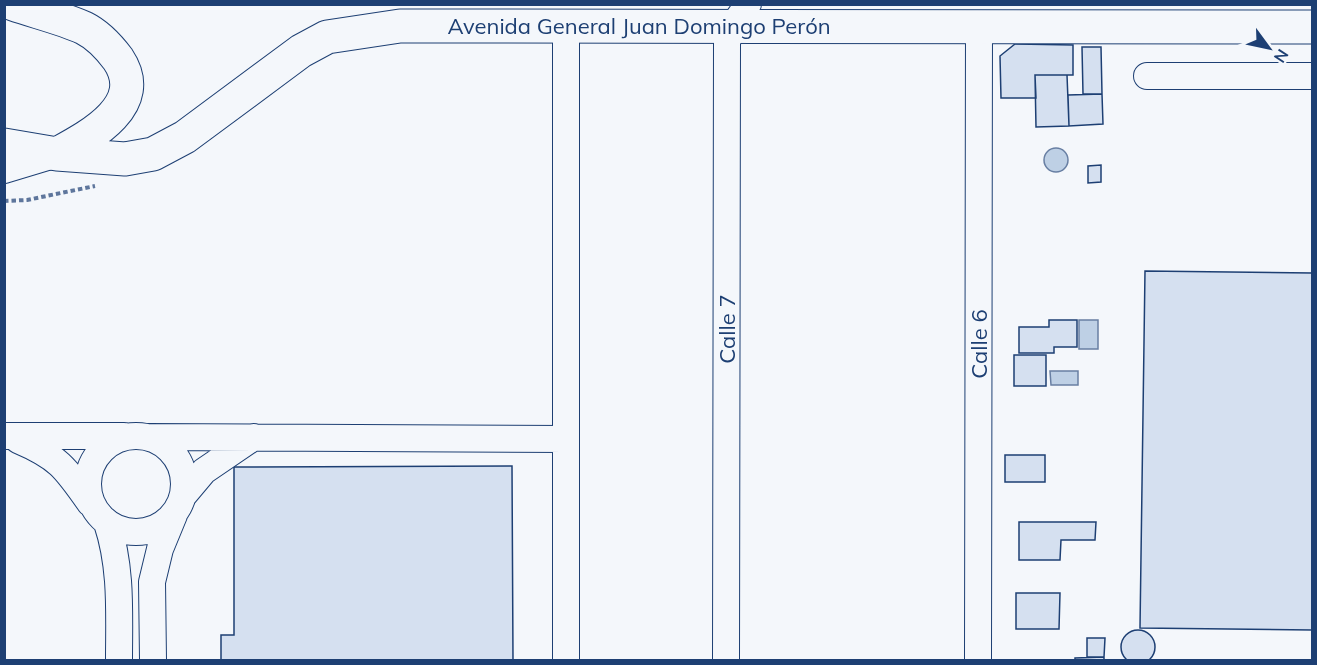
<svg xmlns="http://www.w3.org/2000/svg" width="1317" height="665" viewBox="0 0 1317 665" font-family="Mulish,sans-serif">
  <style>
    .water { fill: #bed0e5; stroke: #687fa3; stroke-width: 1.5 }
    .building { fill: #d5e0f0; stroke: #1d3f73; stroke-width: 1.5 }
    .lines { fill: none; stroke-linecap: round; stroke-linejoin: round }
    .minor-casing { stroke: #1d3f73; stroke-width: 28 }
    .major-casing { stroke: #1d3f73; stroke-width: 35 }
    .path { stroke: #5e769c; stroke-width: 4; stroke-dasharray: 4.5 3; stroke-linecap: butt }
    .minor { stroke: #f4f7fb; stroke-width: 26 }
    .major { stroke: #f4f7fb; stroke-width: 33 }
    .labels { text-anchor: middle; stroke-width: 4.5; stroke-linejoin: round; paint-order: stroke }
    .street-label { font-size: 22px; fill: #1d3f73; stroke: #f4f7fb }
  </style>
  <rect width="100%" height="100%" fill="#f4f7fb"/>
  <path class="water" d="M1044 160a12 12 0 1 1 24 0a12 12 0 1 1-24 0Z
    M1079,320H1098V349H1079Z
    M1050,371H1078V385H1051Z"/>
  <path class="building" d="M1015,44L1073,45V75H1035L1036,98H1001L1000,56Z
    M1082,47H1101L1102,94H1083Z
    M1035,75H1067L1069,126L1036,127Z
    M1102,94L1103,124L1069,126L1068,95Z
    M1101,165V182L1088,183V166Z
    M1145,271L1312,273V630L1140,628Z
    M1049,320H1077V347H1054V353H1019V327H1049Z
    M1014,355H1046V386H1014Z
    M1005,455H1045V482H1005Z
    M512,466L513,660H221V635H234V467Z
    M1019,522H1096L1095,540H1061L1060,560H1019Z
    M1016,593H1060L1059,629H1016Z
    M1121 647a17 17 0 1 1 34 0a17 17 0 1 1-34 0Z
    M1087,638H1105L1104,657H1087Z
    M1104,657V660H1075V658Z"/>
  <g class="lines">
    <defs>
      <path id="minor" d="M1147,76H1312
        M4,170L57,154
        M88 484a48 48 0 1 1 96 0a48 48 0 1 1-96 0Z
        M4,436H124
        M148,437L566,439
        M18,440C58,457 65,467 90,503
        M183,496L204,471L254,437
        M107,523C122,568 119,614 119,660
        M153,660L152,582L160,549L174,515
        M566,660V24
        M726,660L727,42L733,26L748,4
        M978,660L979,27"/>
      <path id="major" d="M13,4C36,12 62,18 84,28C98,35 109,47 118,59C149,105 90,136 57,154
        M4,145L57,154L125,159L153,154L185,137L301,51L327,37L400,26L1312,27"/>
    </defs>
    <use href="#minor" class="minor-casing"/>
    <use href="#major" class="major-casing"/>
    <path class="path" d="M4,201L27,200L95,186"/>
    <use href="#minor" class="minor"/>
    <use href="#major" class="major"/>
  </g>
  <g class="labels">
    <g class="street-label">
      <text x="639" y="34">Avenida General Juan Domingo Perón</text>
      <text transform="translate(727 329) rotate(-90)" y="8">Calle 7</text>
      <text transform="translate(979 344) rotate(-90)" y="8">Calle 6</text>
    </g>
  </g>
  <rect width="1317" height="665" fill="none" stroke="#1d3f73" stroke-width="12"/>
  <g transform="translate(1269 48) rotate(123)" stroke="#f4f7fb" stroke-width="4.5" paint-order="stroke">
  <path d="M0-4.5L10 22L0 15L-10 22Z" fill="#1d3f73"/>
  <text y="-9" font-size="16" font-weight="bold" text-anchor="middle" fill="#1d3f73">N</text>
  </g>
</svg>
